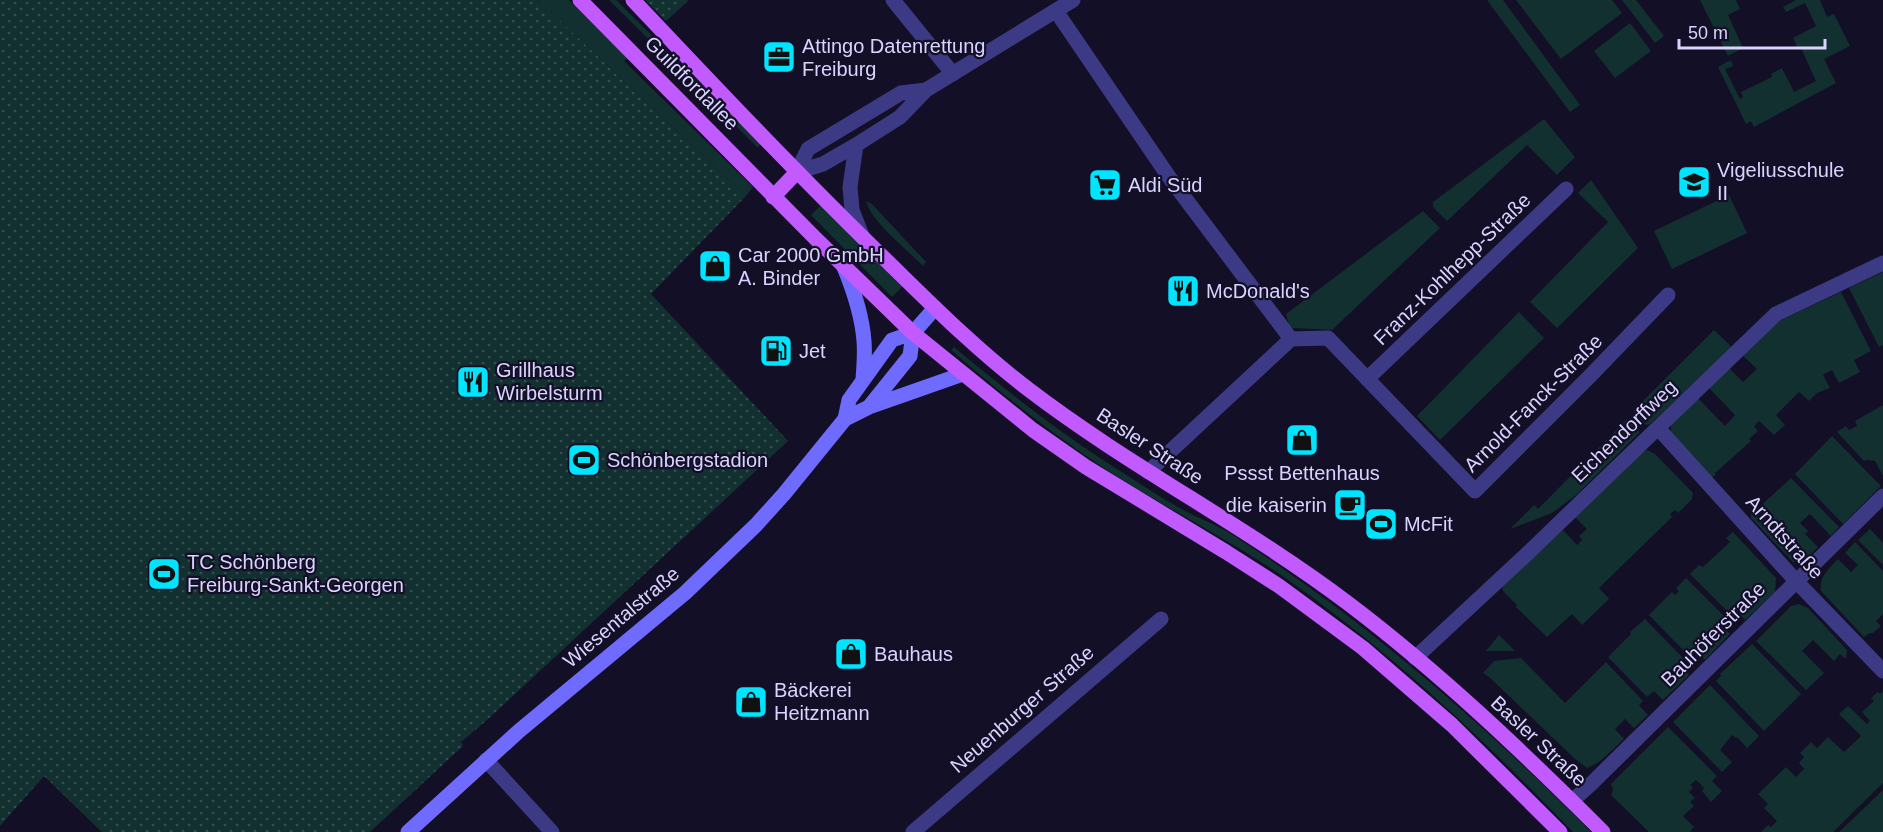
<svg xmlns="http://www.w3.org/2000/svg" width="1883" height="832" viewBox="0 0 1883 832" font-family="Helvetica,sans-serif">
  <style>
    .green { fill: #12302f }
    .park { fill: url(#park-dots) }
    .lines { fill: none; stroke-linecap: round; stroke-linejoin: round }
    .minor { stroke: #3d3a85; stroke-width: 15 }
    .secondary { stroke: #6f6bff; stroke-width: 15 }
    .primary { stroke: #c25bff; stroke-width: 15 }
    .labels { text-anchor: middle; stroke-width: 4.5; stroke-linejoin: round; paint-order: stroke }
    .poi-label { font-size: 20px; fill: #d9d4ff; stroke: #130f26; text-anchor: start }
    .street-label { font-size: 20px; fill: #d9d4ff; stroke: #130f26 }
  </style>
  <defs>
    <pattern id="park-dots" width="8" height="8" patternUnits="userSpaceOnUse" patternTransform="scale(1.5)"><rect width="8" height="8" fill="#12302f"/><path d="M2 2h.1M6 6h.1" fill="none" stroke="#344d4e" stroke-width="1.8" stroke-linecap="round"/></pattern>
  </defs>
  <rect width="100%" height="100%" fill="#130f26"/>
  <path class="green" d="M538,0H569L628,58L624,61L753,187L746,196Z
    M609,0H616L761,143L758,148Z
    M1487,0H1503L1580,105L1570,112Z
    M1516,0H1612L1622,13L1561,59Z
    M1622,0H1636L1664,36L1655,43Z
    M1700,0H1736L1740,9L1728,15L1743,48L1728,56Z
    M1796,0H1820L1827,17L1834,14L1850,46L1824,59L1836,83L1754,127L1751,121L1746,124L1718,67L1731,60L1733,66L1725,69L1740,99L1743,97L1741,92L1772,77L1771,74L1782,68L1794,92L1816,81L1801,48L1798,49L1793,38L1816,26L1805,3L1786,12L1783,7Z
    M1630,23L1651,51L1615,78L1594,51Z
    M1544,119L1575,157L1557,175L1527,145L1447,221L1433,207V202Z
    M1591,180L1638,248L1557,328L1530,302L1608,222L1578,193Z
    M1729,195L1747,233L1672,269L1654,231Z
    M866,201L872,204L926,262L923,266C907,249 872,223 866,201Z
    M822,204L903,286L892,297L811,215Z
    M1423,211L1440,228L1332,330L1293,328L1289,325L1286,314Z
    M1883,272V345L1879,347L1849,288Z
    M1841,292L1871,351L1854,360L1860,372L1839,383L1832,370L1823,375L1830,388L1817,393L1809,401L1799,392L1776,415L1785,425L1774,435L1759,421L1754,426L1758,431L1749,439L1751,441L1715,473L1716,475L1709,478L1671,436V425L1698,398L1725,426L1735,415L1708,387L1728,367L1743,382L1757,369L1741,354L1775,323Z
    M1519,312L1544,338L1440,440L1417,416Z
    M1714,330L1732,347L1650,424L1646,425L1633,411Z
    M954,347C1009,393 1064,436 1125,474C1145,487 1166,501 1187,512C1200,519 1215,524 1228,532C1360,616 1481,721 1591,832H1573C1483,738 1388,649 1281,575C1229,540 1174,512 1121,479C1061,441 1005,397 951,350Z
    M1883,405V476L1875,461L1867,460L1864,461L1837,432L1846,426L1849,430L1857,426L1855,421Z
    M1627,419L1640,432L1576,495L1552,513L1510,529L1534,505L1538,509Z
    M1832,436L1881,486L1843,524L1795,474Z
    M1647,450L1655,454L1693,493L1692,499L1678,513L1675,510L1670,514L1672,517L1599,588L1609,599L1582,625L1572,614L1547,637L1516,607L1517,605L1503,591L1502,586L1563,530L1577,545L1582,540L1579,536L1587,529L1575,517L1642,452Z
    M1791,478L1839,527L1831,536L1810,514L1800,523L1808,531L1805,534L1818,547L1803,562H1793L1751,518V511L1754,512Z
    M1870,529L1883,543V565L1858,540Z
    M1733,532L1776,578L1775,592L1745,620L1735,610L1730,614L1690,574L1699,565L1703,567L1730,542L1726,538Z
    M1855,542L1883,571V614L1876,621L1881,626L1873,633H1870L1864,637L1821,591C1819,576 1828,570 1838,559L1851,572L1858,565L1845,553Z
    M1686,578L1726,618L1720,624L1730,634L1705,660L1694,649L1688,655L1649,615L1672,592L1675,595L1679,591L1676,588Z
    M1799,604L1808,608L1847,650L1846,659L1840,654L1834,661L1813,640L1802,651L1824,673L1806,690L1756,641L1791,606Z
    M1645,619L1684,659L1679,664L1689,675L1663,700L1654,691L1647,697L1608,657L1631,634L1630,632Z
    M1499,635L1515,651H1486Z
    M1752,644L1801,694L1764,731L1716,681L1721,676L1720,674Z
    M1521,658L1565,703L1606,662L1643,701L1639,705L1648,715L1634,728L1625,719L1615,729L1624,739C1613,749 1601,763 1587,768L1574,758L1488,676L1483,673L1494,661Z
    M1710,685L1759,736L1747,748L1737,737L1736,738L1732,735L1720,750L1732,762L1722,772L1673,722Z
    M1883,691V783L1833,832H1761L1768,825L1771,827L1777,821L1764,808L1768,804L1758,794L1786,767L1796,777L1804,769L1799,763L1804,757L1800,753L1811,742L1817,748L1828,737L1844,752L1861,736L1839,714L1848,706L1867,724L1870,721L1862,712L1874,701L1871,698L1878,692L1880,694Z
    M1668,727L1717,776L1712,781L1722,791L1711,802L1702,791L1704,788L1696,780L1690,785L1693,788L1689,792L1695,798L1690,802L1694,806L1683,816L1694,827L1690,832H1649L1611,795L1613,790L1611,784Z
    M1883,790V832H1839Z"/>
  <path class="park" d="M0,0H538L746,196L651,294L788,441L487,720L461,742L463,746L370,832H102L44,776L0,826Z
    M645,0H689L666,21Z"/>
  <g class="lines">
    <path class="minor" d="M893,0L953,74
      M1056,11L1169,177L1291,339L1148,472
      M856,145L850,187L852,210L863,238
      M797,172L823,164L856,145L900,117L926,90L1073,0
      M797,172L808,149L901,93L926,90
      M1291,339L1328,338L1475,491L1591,375L1668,295
      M1367,379L1566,189
      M1658,428L1796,581L1883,671
      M1415,658L1528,553L1776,314L1883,263
      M486,760L552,832
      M1572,801L1591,784L1883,496
      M913,832L1161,619"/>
    <path class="secondary" d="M844,267C854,291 862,315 864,341C865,353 864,367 863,379
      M869,407L963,374
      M845,419L849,400L892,340L913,333L935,308
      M408,832L519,731L685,593L756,525L784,494L845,419L869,407L910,356L913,333"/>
    <path class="primary" d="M580,0L815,238L913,333L1033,430L1086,467L1226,552L1279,586L1363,648L1452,725L1560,832
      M633,0C717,89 801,178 889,263C934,307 978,351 1028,389C1130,467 1246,526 1349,604C1440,673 1523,752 1603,832
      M773,197L797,172"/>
  </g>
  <defs>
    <symbol id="office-square" viewBox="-11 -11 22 22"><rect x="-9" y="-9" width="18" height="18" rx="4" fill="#00e5ff" stroke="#130f26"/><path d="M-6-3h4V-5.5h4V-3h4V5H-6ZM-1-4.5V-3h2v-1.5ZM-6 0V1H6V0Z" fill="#111"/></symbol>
    <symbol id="school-square" viewBox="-11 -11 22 22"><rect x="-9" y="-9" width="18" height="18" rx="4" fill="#00e5ff" stroke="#130f26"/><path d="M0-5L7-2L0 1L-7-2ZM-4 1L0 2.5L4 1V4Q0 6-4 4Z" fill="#111"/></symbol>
    <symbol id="supermarket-square" viewBox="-11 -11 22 22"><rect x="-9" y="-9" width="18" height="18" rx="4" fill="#00e5ff" stroke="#130f26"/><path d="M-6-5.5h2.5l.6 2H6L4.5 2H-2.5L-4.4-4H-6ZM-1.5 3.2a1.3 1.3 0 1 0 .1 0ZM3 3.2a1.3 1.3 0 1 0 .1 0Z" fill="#111"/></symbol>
    <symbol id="shop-square" viewBox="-11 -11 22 22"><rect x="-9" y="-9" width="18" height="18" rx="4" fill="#00e5ff" stroke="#130f26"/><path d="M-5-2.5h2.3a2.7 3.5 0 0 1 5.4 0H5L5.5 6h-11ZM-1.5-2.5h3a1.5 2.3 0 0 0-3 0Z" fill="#111"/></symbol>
    <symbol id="restaurant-square" viewBox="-11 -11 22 22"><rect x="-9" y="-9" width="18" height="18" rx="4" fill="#00e5ff" stroke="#130f26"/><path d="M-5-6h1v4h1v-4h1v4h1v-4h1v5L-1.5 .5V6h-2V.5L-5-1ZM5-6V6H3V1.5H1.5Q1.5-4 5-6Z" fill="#111"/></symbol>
    <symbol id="fuel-square" viewBox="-11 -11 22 22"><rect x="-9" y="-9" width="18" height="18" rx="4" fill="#00e5ff" stroke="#130f26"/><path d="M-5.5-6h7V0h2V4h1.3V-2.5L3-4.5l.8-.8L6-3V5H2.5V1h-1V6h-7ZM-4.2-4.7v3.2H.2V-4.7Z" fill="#111"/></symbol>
    <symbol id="stadium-square" viewBox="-11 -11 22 22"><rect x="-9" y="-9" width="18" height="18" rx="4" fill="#00e5ff" stroke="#130f26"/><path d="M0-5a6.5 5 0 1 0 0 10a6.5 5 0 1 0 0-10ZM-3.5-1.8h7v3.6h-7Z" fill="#111"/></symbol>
    <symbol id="cafe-square" viewBox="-11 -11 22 22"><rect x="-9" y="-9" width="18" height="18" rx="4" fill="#00e5ff" stroke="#130f26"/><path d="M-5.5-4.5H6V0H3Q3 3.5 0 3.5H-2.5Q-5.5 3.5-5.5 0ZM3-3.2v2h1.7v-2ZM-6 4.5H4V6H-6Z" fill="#111"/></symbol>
  </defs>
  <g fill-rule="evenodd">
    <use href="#office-square" x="760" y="38" width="38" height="38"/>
    <use href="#school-square" x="1675" y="163" width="38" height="38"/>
    <use href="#supermarket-square" x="1086" y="166" width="38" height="38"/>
    <use href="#shop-square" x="696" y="247" width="38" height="38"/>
    <use href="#restaurant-square" x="1164" y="272" width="38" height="38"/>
    <use href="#fuel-square" x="757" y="332" width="38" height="38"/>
    <use href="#restaurant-square" x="454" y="363" width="38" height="38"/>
    <use href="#shop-square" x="1283" y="421" width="38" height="38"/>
    <use href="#stadium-square" x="565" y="441" width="38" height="38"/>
    <use href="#cafe-square" x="1331" y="486" width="38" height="38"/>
    <use href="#stadium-square" x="1362" y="505" width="38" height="38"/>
    <use href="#stadium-square" x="145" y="555" width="38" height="38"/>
    <use href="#shop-square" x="832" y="635" width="38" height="38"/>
    <use href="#shop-square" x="732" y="683" width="38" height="38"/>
  </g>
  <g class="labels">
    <g class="poi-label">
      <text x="802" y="53">Attingo Datenrettung<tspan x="802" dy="23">Freiburg</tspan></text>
      <text x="1717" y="177">Vigeliusschule<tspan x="1717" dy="23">II</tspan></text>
      <text x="1128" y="192">Aldi Süd</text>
      <text x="738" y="262">Car 2000 GmbH<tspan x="738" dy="23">A. Binder</tspan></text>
      <text x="1206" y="298">McDonald's</text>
      <text x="799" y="358">Jet</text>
      <text x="496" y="377">Grillhaus<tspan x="496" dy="23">Wirbelsturm</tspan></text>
      <text x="607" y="467">Schönbergstadion</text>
      <text x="1302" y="480" text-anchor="middle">Pssst Bettenhaus</text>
      <text x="1327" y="512" text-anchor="end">die kaiserin</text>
      <text x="1404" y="531">McFit</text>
      <text x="187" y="569">TC Schönberg<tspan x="187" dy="23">Freiburg-Sankt-Georgen</tspan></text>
      <text x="874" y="661">Bauhaus</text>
      <text x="774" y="697">Bäckerei<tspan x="774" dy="23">Heitzmann</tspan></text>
    </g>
    <g class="street-label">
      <text transform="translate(692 83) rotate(45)" y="7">Guildfordallee</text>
      <text transform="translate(1452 269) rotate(-44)" y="7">Franz-Kohlhepp-Straße</text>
      <text transform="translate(1533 403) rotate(-45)" y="7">Arnold-Fanck-Straße</text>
      <text transform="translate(1624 431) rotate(-44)" y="7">Eichendorffweg</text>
      <text transform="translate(1150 446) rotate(33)" y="7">Basler Straße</text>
      <text transform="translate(1785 537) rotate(48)" y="7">Arndtstraße</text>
      <text transform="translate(621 617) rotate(-40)" y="7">Wiesentalstraße</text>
      <text transform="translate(1713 634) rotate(-45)" y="7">Bauhöferstraße</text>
      <text transform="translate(1022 709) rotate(-41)" y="7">Neuenburger Straße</text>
      <text transform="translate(1539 741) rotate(43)" y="7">Basler Straße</text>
    </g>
  </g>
  <path d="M1679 39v9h146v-9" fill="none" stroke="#d9d4ff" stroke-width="3"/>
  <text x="1688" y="39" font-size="18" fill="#d9d4ff" stroke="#130f26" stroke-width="4.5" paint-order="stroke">50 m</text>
</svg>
